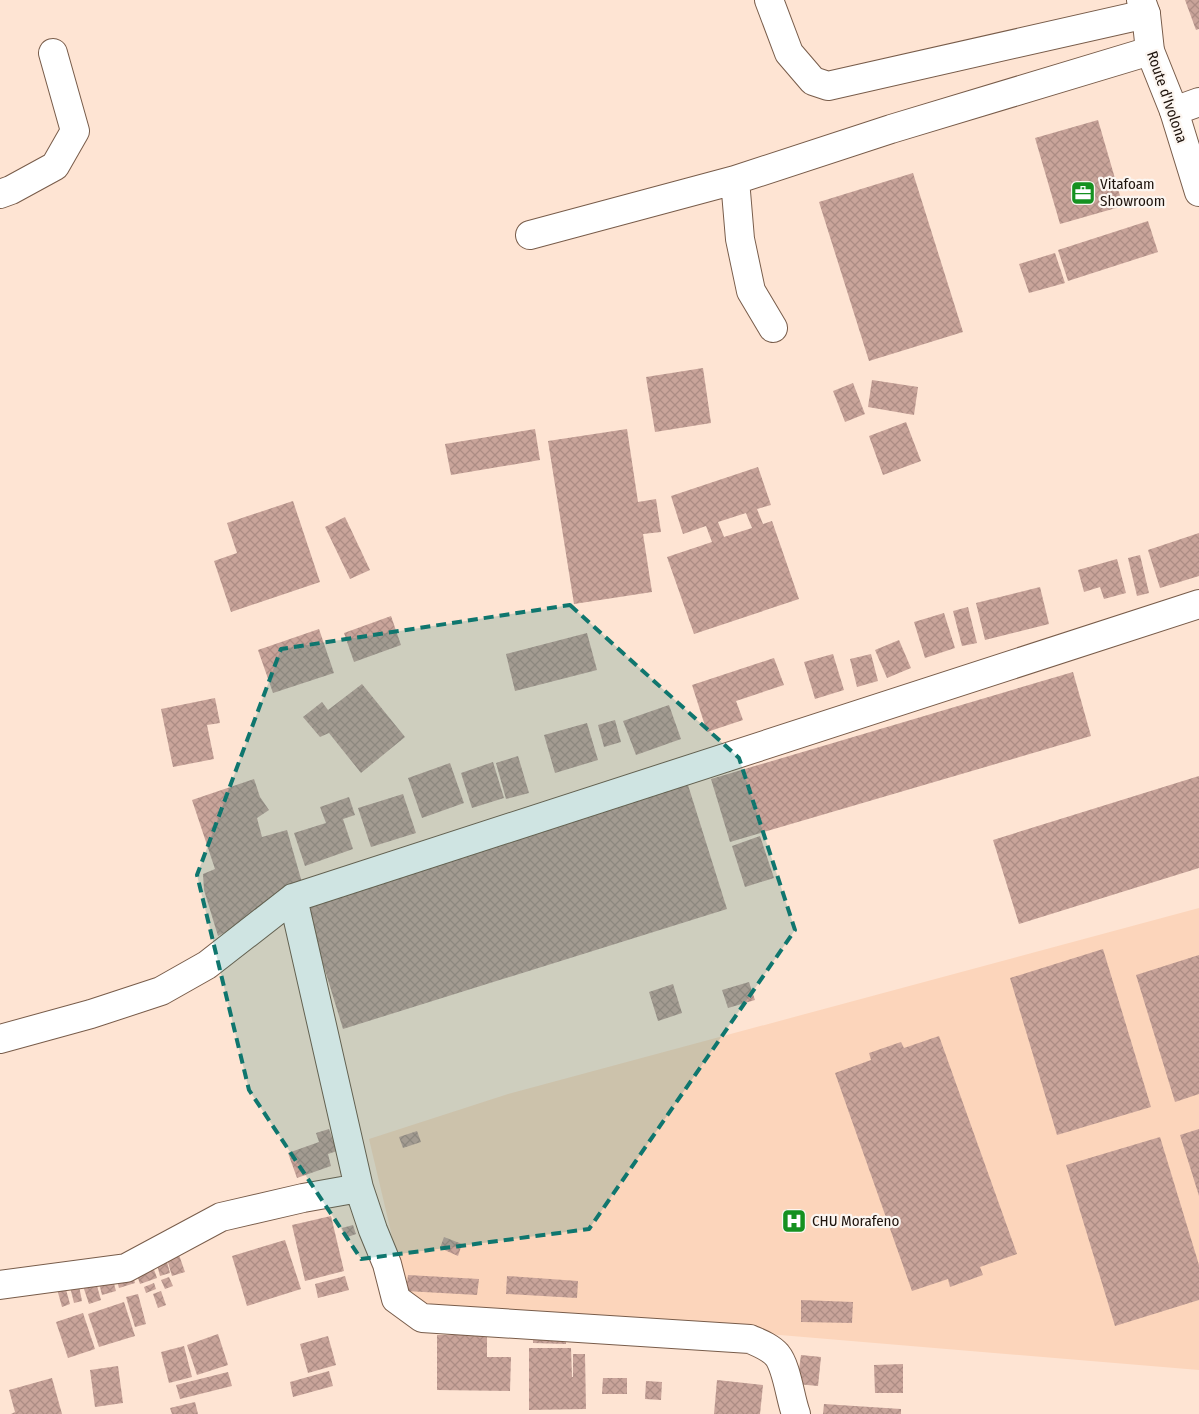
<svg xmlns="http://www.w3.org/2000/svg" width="1199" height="1414" viewBox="0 0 1199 1414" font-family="'Fira Sans Condensed',sans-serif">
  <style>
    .built { fill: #fcd5bb }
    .building { fill: url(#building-cross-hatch); fill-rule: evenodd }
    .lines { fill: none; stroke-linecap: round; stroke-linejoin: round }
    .street-casing { stroke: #785c4a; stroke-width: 30 }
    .secondary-casing { stroke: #785c4a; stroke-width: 30 }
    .street { stroke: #fff; stroke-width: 28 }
    .secondary { stroke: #fff; stroke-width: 28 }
    .marked { fill: #0f766e; fill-opacity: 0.2; stroke: #0f766e; stroke-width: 4; stroke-dasharray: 10 6; stroke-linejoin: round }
    .labels { text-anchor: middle; stroke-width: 4.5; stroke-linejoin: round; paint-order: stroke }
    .street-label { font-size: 15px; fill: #1f140d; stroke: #fcf6f1 }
    .poi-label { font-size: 15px; fill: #1f140d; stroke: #fcf6f1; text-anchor: start }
  </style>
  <defs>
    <pattern id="building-cross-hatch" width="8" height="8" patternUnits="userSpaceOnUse" patternTransform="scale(1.25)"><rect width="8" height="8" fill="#c9a49a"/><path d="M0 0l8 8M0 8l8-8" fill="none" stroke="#ac8c84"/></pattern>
  </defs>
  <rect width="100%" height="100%" fill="#fee4d3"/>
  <path class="built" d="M1199,908V1370L408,1304L369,1139L508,1094Z"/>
  <path class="building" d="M1185,0H1199V29L1196,30Z
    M1098,120L1123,206L1060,224L1035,138Z
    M913,173L963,332L869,361L819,202Z
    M1148,221L1158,252L1068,281L1058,250Z
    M1055,253L1065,283L1029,293L1019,264Z
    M703,368L711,423L655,432L646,377Z
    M872,380L918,387L914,415L868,407Z
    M853,383L865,414L845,422L833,391Z
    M906,422L921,461L883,475L869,436Z
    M535,429L540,460L451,475L445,444Z
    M627,429L638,502L656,499L661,532L643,534L652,592L574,604L548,441Z
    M758,467L771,505L757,509L763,524L772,521L799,599L694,634L667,557L712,542L706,526L683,534L671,496ZM746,513L752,528L724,537L718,522Z
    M293,501L320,582L231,612L214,561L237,553L227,523Z
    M345,517L370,570L350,579L325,527Z
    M1199,533V576L1160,588L1148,550Z
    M1140,555L1149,593L1137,596L1128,558Z
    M1117,559L1126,593L1104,599L1100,587L1084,592L1078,570Z
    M1040,587L1049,624L985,640L976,603Z
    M968,607L977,643L962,646L953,611Z
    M944,613L955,648L925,658L914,622Z
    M391,616L401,645L354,662L344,633Z
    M319,629L334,673L273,693L258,650Z
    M587,633L597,670L515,691L506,654Z
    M899,640L911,668L887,678L875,650Z
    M833,654L844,690L815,699L804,662Z
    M871,654L878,681L857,687L850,659Z
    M774,658L784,685L736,701L743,720L707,732L692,685Z
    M1073,672L1091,736L730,842L711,779Z
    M362,684L405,737L361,773L329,733L320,737L303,717L322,702L328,710Z
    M215,698L220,723L207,725L214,759L173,767L161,709Z
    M669,705L681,739L636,755L623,721Z
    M615,720L621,742L604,747L598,725Z
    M587,723L598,760L555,773L544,735Z
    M518,756L529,793L506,799L496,763Z
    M493,762L504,798L472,808L461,773Z
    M450,763L464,803L422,818L408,778Z
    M1199,776V868L1019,924L993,840Z
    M254,779L260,797L269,810L257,818L262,837L287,830L303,886L270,909L218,936L204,890L203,874L215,869L192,800Z
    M688,785L727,909L343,1029L305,905Z
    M403,794L416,833L371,847L358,808Z
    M349,797L355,815L343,819L353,849L305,866L294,833L326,823L320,807Z
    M760,836L774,878L745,887L732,846Z
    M1103,949L1151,1107L1057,1135L1010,978Z
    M1199,955V1094L1175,1102L1136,975Z
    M749,982L755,1000L728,1008L722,990Z
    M673,984L682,1013L658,1021L649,992Z
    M939,1036L1017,1254L980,1267L983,1275L950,1287L948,1279L912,1291L835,1073L871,1060L869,1053L901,1042L904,1048Z
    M329,1129L337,1151L328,1154L331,1166L297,1178L288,1153L319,1142L316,1133Z
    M1199,1129V1196L1180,1135Z
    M417,1131L421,1142L403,1148L399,1137Z
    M1160,1137L1199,1265V1300L1115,1326L1066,1165Z
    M331,1216L344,1271L305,1281L292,1225Z
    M353,1225L356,1234L345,1238L342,1228Z
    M444,1237L462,1244L458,1256L440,1248Z
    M285,1240L301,1289L247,1306L232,1256Z
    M179,1255L185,1272L172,1276L167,1259Z
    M166,1258L170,1273L160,1276L156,1261Z
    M152,1264L157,1278L140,1284L135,1269Z
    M131,1268L135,1283L119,1288L115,1273Z
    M408,1275L479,1279L477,1295L406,1291Z
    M112,1276L116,1291L102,1295L98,1279Z
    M345,1276L349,1290L318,1298L315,1284Z
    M507,1276L578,1281L577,1298L506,1294Z
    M169,1277L173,1286L165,1289L161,1280Z
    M95,1279L101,1300L89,1304L82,1283Z
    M78,1281L82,1301L74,1303L69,1283Z
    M154,1283L156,1289L146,1293L144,1287Z
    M65,1286L70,1304L62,1307L57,1289Z
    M161,1291L166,1305L158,1308L153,1294Z
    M138,1294L146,1324L135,1327L126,1297Z
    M801,1300L853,1302L852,1323L801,1322Z
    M124,1302L135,1336L99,1347L88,1314Z
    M83,1313L95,1349L68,1358L56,1322Z
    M533,1331L566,1332V1344L533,1343Z
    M218,1334L228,1365L197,1375L187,1345Z
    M437,1335H487V1357H511L510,1391L437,1390Z
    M328,1336L336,1365L308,1373L300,1344Z
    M184,1346L192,1377L169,1383L161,1352Z
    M529,1348H571L572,1377H573V1354H585L586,1409L529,1410Z
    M801,1355L821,1357L818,1386L797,1384Z
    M903,1364V1393H875L874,1365Z
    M118,1366L123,1403L95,1407L90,1370Z
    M329,1371L333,1386L293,1397L290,1382Z
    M228,1372L232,1386L180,1399L176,1385Z
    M52,1378L62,1414H11L15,1412L9,1390Z
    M603,1378H627V1394H602Z
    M717,1380L763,1385L760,1414H714Z
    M646,1381L662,1382L661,1400L645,1399Z
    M195,1402L198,1414H172L170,1408Z
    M824,1404L901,1409V1414H823Z"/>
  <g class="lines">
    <defs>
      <path id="street" d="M769,0L789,53L813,81L828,86L1146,14
        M1174,111L1199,102
        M0,194L11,190L55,166L75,131L53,53
        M530,235L735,180
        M773,328L751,291L740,239L735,180L891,129L1150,51
        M293,898L359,1188
        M0,1039L91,1014L161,991L207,965L293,898L1199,604
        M0,1285L126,1268L221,1217L303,1198L359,1188L373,1230L387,1264L396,1299L422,1318L750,1339C759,1343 770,1347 777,1355C787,1367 790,1398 796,1414"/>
      <path id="secondary" d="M1141,0L1146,14L1150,51L1174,111L1199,192"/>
    </defs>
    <use href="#street" class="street-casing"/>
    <use href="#secondary" class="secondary-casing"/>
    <use href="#street" class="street"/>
    <use href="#secondary" class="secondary"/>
  </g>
  <path class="marked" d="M570,605L739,758L795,930L589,1229L361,1259L249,1090L197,875L281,649Z"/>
  <defs>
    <symbol id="office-square" viewBox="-11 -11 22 22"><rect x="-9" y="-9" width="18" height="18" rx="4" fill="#159120" stroke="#fcf6f1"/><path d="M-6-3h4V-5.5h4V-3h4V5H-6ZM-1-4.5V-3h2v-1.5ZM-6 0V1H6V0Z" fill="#fff"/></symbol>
    <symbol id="hospital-square" viewBox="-11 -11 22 22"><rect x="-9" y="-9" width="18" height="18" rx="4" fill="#159120" stroke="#fcf6f1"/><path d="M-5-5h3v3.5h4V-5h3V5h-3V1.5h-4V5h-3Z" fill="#fff"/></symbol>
  </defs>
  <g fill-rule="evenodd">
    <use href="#office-square" x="1069" y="179" width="28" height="28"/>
    <use href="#hospital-square" x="780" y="1207" width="28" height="28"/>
  </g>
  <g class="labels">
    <g class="street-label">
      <text transform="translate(1167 97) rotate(71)" y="5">Route d'Ivolona</text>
    </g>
    <g class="poi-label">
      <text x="1100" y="189">Vitafoam<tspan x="1100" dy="17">Showroom</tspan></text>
      <text x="812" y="1226">CHU Morafeno</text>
    </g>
  </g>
</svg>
